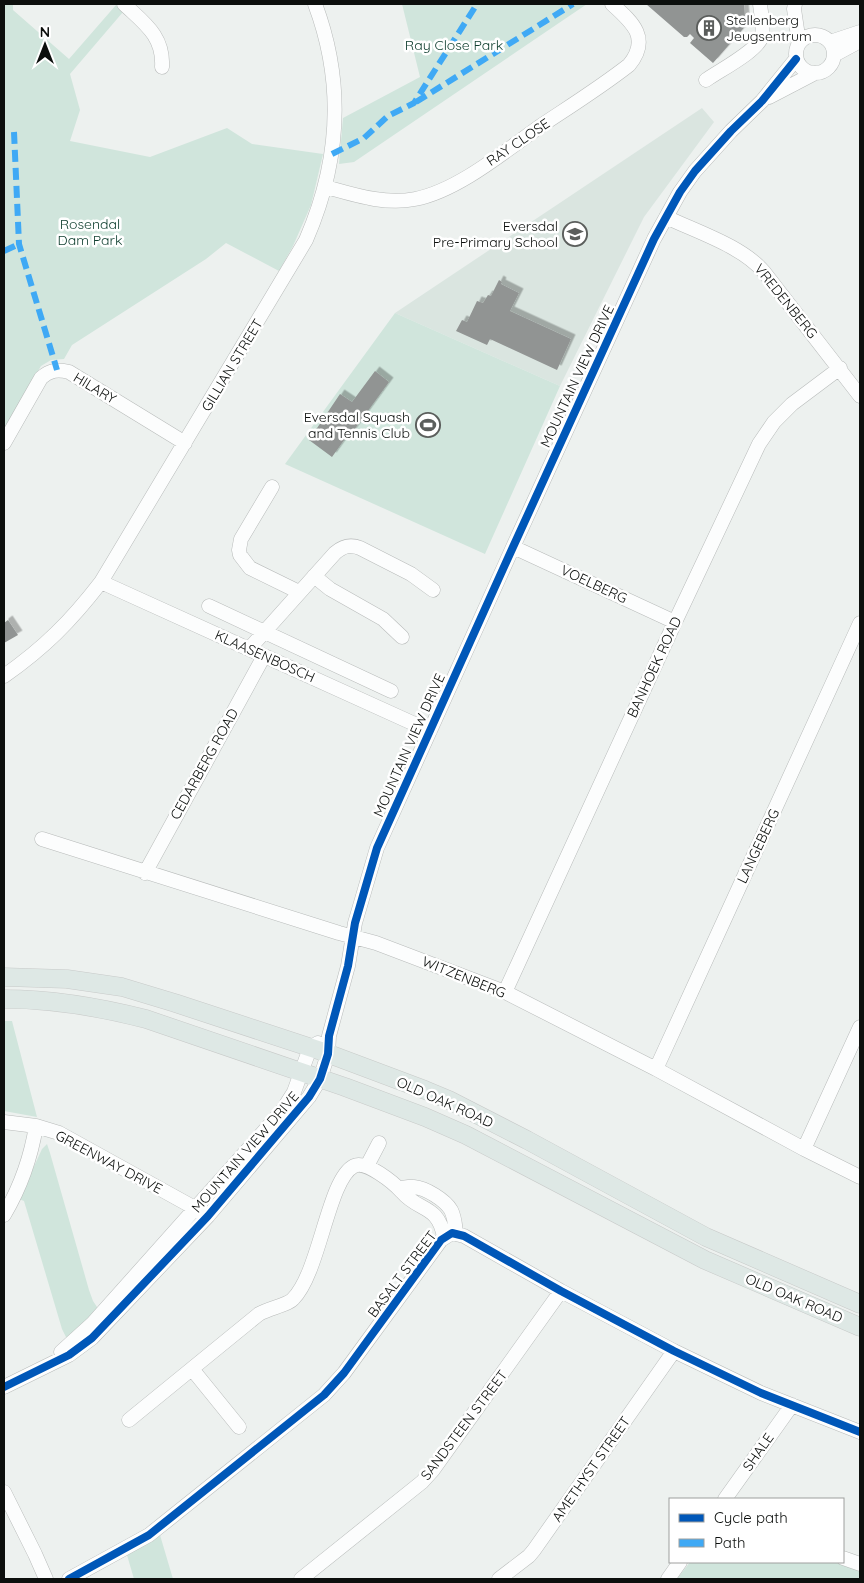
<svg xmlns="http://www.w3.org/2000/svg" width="864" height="1583" viewBox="0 0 864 1583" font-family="Quicksand,sans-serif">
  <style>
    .built { fill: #dae5e0 }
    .green { fill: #d0e5dc }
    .building { fill: #919493; filter: url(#shadow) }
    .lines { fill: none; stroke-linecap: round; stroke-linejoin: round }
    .minor-casing { stroke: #b8bbba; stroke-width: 15 }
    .major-casing { stroke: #c8cac9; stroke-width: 19 }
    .minor { stroke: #fcfdfd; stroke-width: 14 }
    .major { stroke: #dee8e5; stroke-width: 18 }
    .quiet { stroke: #3fa9f5; stroke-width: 6; stroke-dasharray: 12 6; stroke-linecap: butt }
    .cycleway-casing { stroke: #fff; stroke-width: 11 }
    .cycleway { stroke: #0057b8; stroke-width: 8 }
    .labels { text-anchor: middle; stroke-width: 5; stroke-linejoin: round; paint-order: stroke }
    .poi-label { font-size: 14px; fill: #0c0f0d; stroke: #fff; text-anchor: end }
    .park-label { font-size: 14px; fill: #114031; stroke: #fff }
    .street-label { font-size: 14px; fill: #0c0f0d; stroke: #fff }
  </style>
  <defs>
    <filter id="shadow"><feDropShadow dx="4.5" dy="-4.5" stdDeviation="0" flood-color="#0004"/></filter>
  </defs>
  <rect width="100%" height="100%" fill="#edf1ef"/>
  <path class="built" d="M702,108L714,122L644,217L560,386L395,313Z"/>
  <path class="green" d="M4,4H13V10L69,59L116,5L123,12L70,74L80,110L70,141L150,157L227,128L252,144L323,154L311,205L293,246L279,271L226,243L206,259L72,345L64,359L51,360L41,366L4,429Z
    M402,4H587L354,162L339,164L343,118L420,77Z
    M395,313L560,386L485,554L285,464Z
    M4,1021H12L37,1117L4,1111Z
    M47,1144L50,1153L89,1290L93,1301L99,1310L67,1339L62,1329L24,1201L19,1199L42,1149Z
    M160,1535L173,1579H134L127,1555Z
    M690,1562H834L860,1571V1579H677Z"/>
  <path class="building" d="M646,4H744L745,18L749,22L713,63L690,43L694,38L690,34L687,37H684Z
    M499,280L502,282L501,284L519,293L510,311L571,339L557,370L490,339L487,345L456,331L462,320L467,322L477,301L483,303L488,295L491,296Z
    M375,371L389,382L351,434L349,433L332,457L309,440L340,394L352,402Z
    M8,620L18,635L4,643V623Z"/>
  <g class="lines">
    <defs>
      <path id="minor" d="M124,4C144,23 164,36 162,67
        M795,4L794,9L799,43
        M796 54a19 19 0 1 1 38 0a19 19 0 1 1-38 0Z
        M830,42L860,32
        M834,55L860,41
        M706,80C720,70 758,51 762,36C764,26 761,14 760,4
        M769,97L815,73
        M326,187C355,195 385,205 415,199C457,191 504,152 539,127C569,107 601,87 629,65C651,38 632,22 612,4
        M666,217C697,232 742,246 764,272L860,396
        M4,443L41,378C50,370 58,369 69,372L185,443
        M272,487L241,539L239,550L240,555L250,568L299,592
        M513,547L675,622
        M314,576L330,589L383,619L402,637
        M101,582L430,731
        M209,606L391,691
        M249,649L335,553C343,546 350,544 360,548L411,574L433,590
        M4,676C44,648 71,621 101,582L306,240C340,162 345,84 315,4
        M42,839L339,933L376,943L505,992L656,1069L804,1149L860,1177
        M145,873L264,656
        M505,992L675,622L759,444L774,422L792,404L840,368
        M656,1069L860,623
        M4,1122L36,1126L59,1133L202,1212
        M804,1149L860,1027
        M367,1166L379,1143
        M398,1188C404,1188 409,1186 414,1187C426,1188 445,1200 451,1210C455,1218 455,1225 456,1233
        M4,1215C20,1188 31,1157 36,1126
        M61,1352L93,1323L282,1111L294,1092L310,1048L318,1043
        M192,1369L239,1427
        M4,1387L69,1355L92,1338L208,1216L309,1097L320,1079L328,1054L329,1036L348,966L355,923L377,848L513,547L654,239L680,192L695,171L731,131L762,101L796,59
        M129,1420L259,1314C269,1308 288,1305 293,1299C320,1272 328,1179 354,1166C366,1160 394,1183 402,1192C419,1212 438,1204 444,1237
        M4,1492L35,1554L46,1579
        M725,1499L792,1405
        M843,1558L860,1564
        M69,1579L149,1535L324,1395L344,1373L441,1240L452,1233L464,1236L561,1291L674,1351L761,1393L860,1432
        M301,1579L422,1482L433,1470L561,1291
        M499,1579L529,1556L534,1550L674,1351
        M668,1579L680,1562"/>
      <path id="major" d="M4,977L67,979L122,987L175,1003L321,1051L425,1090L449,1100L527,1140L706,1237L860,1304
        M4,999C53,999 99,1007 146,1019L345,1087L425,1117L466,1135L705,1260L860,1327"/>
    </defs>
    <use href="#minor" class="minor-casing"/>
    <use href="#major" class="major-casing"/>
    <use href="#minor" class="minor"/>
    <use href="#major" class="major"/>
    <path class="quiet" d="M416,102L573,4
      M14,132L19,244L57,370
      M332,154L364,138L388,116L414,103L477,4
      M4,251L19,244"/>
    <defs>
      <path id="cycleway" d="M4,1387L69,1355L92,1338L208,1216L309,1097L320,1079L328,1054L329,1036L348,966L355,923L377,848L513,547L654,239L680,192L695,171L731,131L762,101L796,59
        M69,1579L149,1535L324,1395L344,1373L441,1240L452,1233L464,1236L561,1291L674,1351L761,1393L860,1432"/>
    </defs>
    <use href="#cycleway" class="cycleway-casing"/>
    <use href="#cycleway" class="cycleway"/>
  </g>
  <defs>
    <symbol id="building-ring" viewBox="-11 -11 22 22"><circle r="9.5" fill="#fff" stroke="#5b5e5c" stroke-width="1.5"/><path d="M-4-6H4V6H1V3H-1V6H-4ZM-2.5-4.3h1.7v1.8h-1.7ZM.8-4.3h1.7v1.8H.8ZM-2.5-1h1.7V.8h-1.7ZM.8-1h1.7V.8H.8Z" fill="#5b5e5c"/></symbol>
    <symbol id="school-ring" viewBox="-11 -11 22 22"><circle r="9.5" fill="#fff" stroke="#5b5e5c" stroke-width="1.5"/><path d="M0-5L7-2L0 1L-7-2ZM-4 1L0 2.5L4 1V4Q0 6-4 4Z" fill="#5b5e5c"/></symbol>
    <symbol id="stadium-ring" viewBox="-11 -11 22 22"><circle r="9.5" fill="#fff" stroke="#5b5e5c" stroke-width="1.5"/><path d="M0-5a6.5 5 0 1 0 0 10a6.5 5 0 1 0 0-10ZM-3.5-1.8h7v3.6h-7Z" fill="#5b5e5c"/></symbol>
  </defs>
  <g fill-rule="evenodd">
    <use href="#building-ring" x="695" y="14" width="28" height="28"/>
    <use href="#school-ring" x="561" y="220" width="28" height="28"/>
    <use href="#stadium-ring" x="414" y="411" width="28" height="28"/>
  </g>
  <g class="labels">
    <g class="poi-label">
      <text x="726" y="25" text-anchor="start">Stellenberg<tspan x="726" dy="16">Jeugsentrum</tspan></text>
      <text x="558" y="231">Eversdal<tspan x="558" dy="16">Pre-Primary School</tspan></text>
      <text x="410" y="422">Eversdal Squash<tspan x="410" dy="16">and Tennis Club</tspan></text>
    </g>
    <g class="park-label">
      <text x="454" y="50">Ray Close Park</text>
      <text x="90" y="229">Rosendal<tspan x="90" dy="16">Dam Park</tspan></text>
    </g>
    <g class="street-label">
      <text transform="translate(518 142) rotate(-34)" y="5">RAY CLOSE</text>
      <text transform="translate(786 301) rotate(51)" y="5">VREDENBERG</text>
      <text transform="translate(232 365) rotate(-59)" y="5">GILLIAN STREET</text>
      <text transform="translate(577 376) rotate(-65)" y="5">MOUNTAIN VIEW DRIVE</text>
      <text transform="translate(95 388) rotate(31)" y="5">HILARY</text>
      <text transform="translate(594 584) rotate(25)" y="5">VOELBERG</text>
      <text transform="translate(265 656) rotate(24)" y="5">KLAASENBOSCH</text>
      <text transform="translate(654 667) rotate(-65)" y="5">BANHOEK ROAD</text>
      <text transform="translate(409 745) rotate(-66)" y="5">MOUNTAIN VIEW DRIVE</text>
      <text transform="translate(204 764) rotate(-61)" y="5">CEDARBERG ROAD</text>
      <text transform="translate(758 846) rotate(-65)" y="5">LANGEBERG</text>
      <text transform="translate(464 977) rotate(22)" y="5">WITZENBERG</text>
      <text transform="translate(445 1102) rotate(24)" y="5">OLD OAK ROAD</text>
      <text transform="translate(245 1152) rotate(-49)" y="5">MOUNTAIN VIEW DRIVE</text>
      <text transform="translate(109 1162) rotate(28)" y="5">GREENWAY DRIVE</text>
      <text transform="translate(402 1274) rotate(-53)" y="5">BASALT STREET</text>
      <text transform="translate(794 1298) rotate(23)" y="5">OLD OAK ROAD</text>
      <text transform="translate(464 1425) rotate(-53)" y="5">SANDSTEEN STREET</text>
      <text transform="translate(758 1452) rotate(-55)" y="5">SHALE</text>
      <text transform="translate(591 1469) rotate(-55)" y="5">AMETHYST STREET</text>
    </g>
  </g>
  <rect width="864" height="1583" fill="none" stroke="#0c0f0d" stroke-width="10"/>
  <rect x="669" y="1498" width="175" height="65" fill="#ffffff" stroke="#9e9f9e"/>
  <rect x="679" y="1514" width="25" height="8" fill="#0057b8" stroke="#9e9f9e"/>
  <text x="714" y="1523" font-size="15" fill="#0c0f0d">Cycle path</text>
  <rect x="679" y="1539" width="25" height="8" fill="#3fa9f5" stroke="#9e9f9e"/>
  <text x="714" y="1548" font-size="15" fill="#0c0f0d">Path</text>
  <g transform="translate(45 45)" stroke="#ffffff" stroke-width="4" paint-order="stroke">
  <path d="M0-4L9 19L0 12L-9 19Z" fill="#0c0f0d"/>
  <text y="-8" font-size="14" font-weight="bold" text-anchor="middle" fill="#0c0f0d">N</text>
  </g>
</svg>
